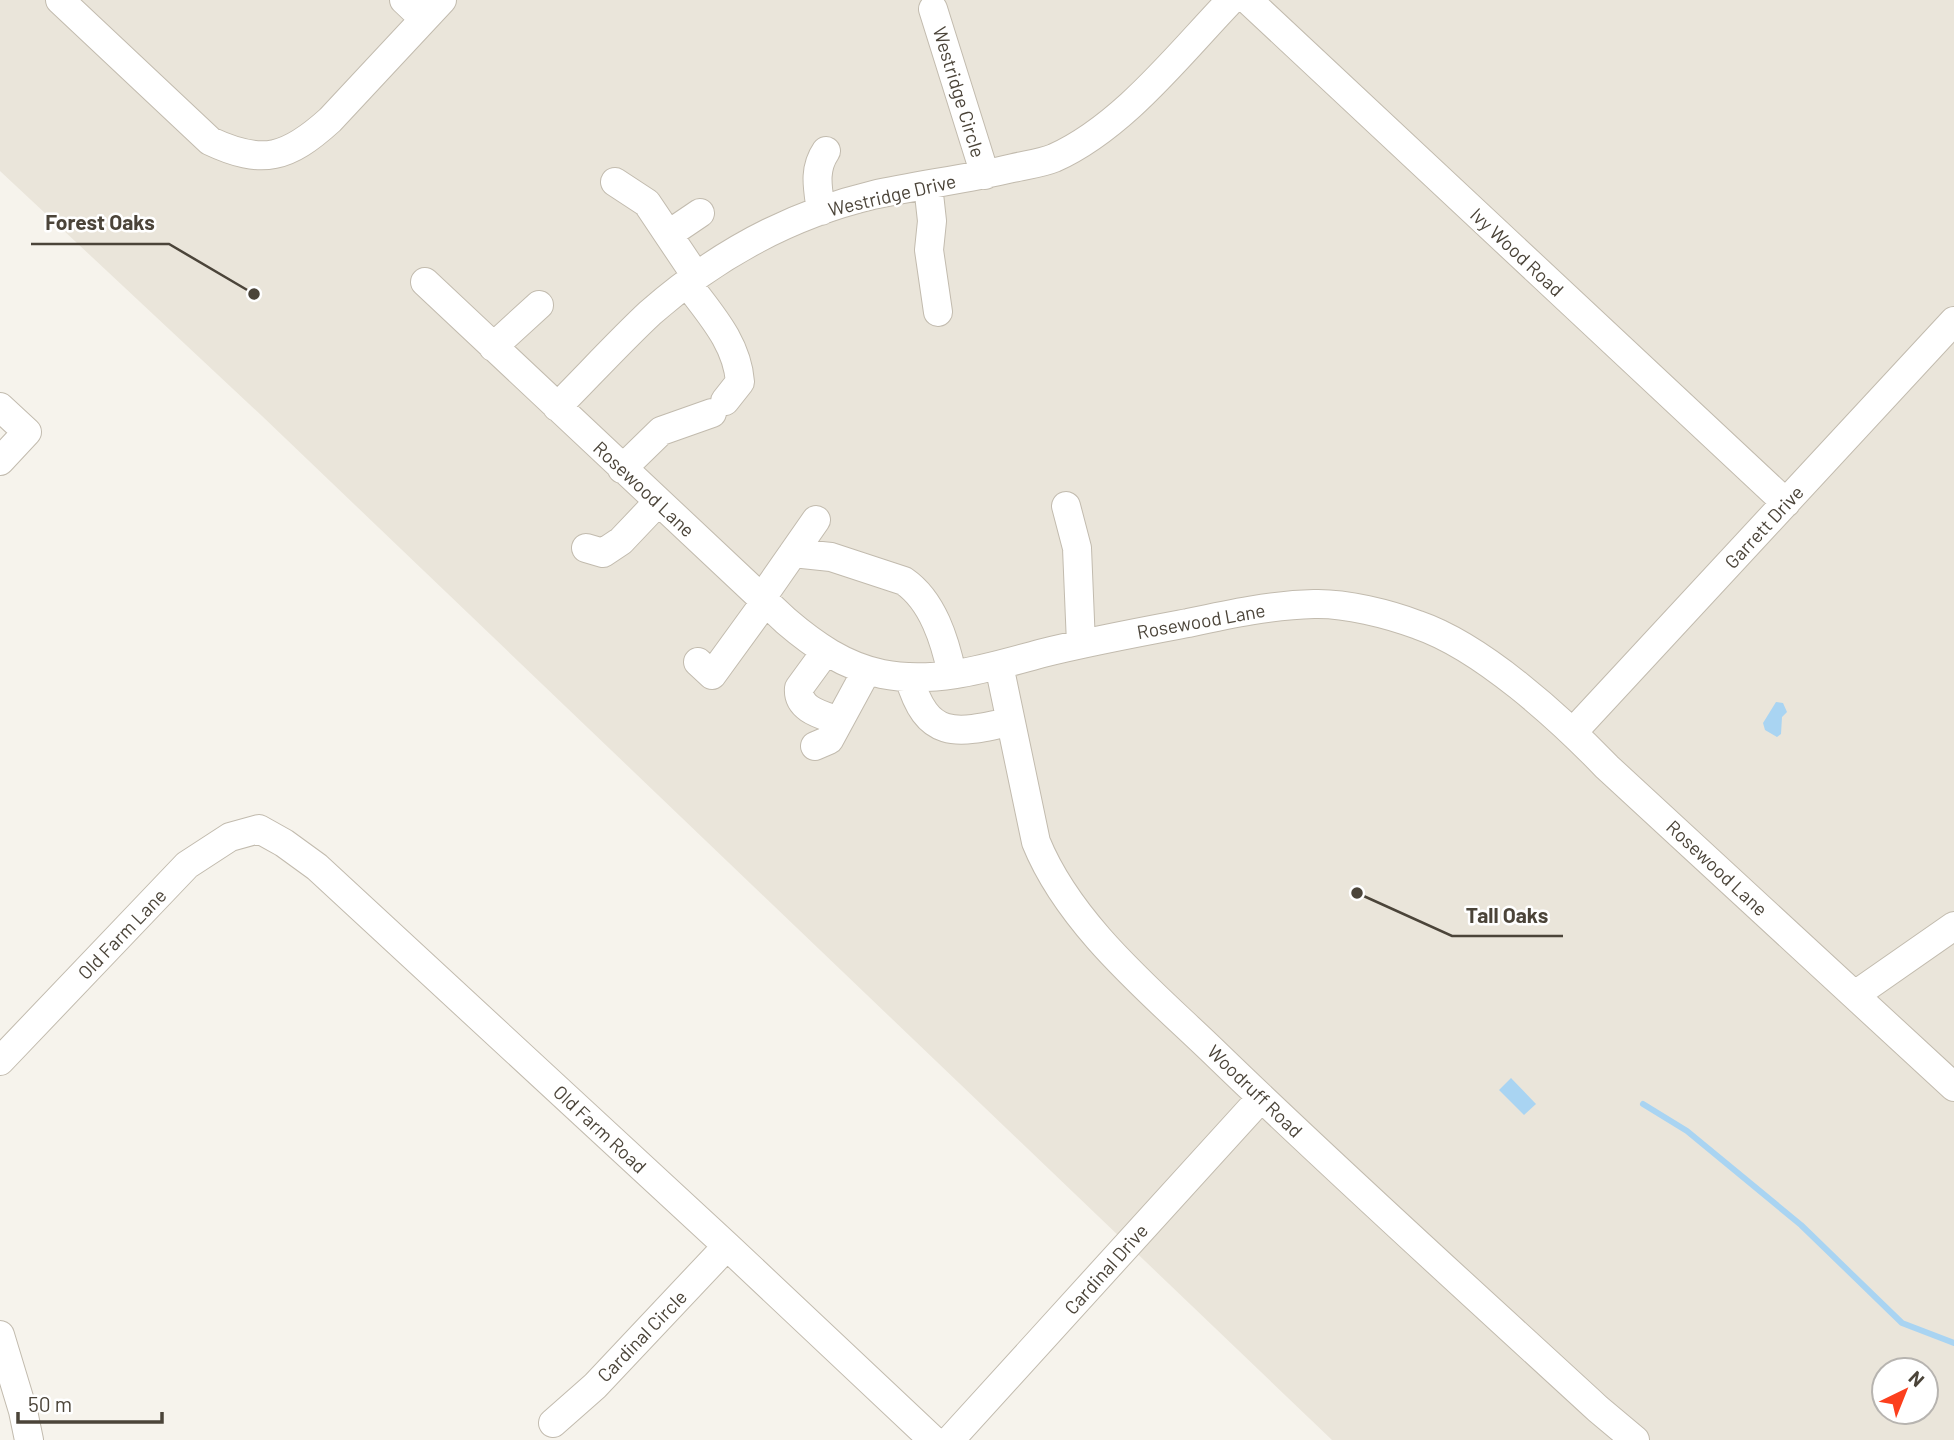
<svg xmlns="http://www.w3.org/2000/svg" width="1954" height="1440" viewBox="0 0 1954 1440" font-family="Barlow,sans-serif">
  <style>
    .residential { fill: #eae5da; fill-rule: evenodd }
    .water { fill: #a9d4f2 }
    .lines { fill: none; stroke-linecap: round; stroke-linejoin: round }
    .stream { stroke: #a9d4f2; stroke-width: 6 }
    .minor-casing { stroke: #c2bbae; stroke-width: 30 }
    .minor { stroke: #fff; stroke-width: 28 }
    .labels { text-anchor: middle; stroke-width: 5; stroke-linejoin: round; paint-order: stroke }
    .street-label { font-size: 19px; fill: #4b4439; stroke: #fff }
    .leader { fill: none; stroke: #4b4439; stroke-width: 2.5 }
    .callout-dot { fill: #4b4439; stroke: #fff; stroke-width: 2.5 }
    .callout-label { font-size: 21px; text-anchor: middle; font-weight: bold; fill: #4b4439; stroke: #fff; stroke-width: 5; stroke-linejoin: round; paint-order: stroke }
  </style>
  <rect width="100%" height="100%" fill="#f6f3ec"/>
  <path class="residential" d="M0,0H1954V1440H1332L262,416L0,171ZM1884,1370H1926V1412H1884Z"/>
  <path class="water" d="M1776,702L1783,703L1787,712L1782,717L1781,734L1777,737L1765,730L1763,723Z
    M1511,1078L1536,1104L1524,1115L1499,1090Z"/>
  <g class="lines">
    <path class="stream" d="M1643,1104L1687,1131L1801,1225L1902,1323L1954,1343"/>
    <defs>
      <path id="minor" d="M60,0L210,141C263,166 288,158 330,120L442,0
        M404,0L424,19
        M1248,0L1786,503
        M933,9L985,175
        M615,182L647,203L696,276
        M928,185L932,221L929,250L938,312
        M821,211C818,189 813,170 826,151
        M669,234L700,213
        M425,282L786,621C814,645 844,666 882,674C936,685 991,667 1043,653C1091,641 1140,632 1188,623C1230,614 1272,605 1314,604C1345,603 1389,614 1418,625C1482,647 1560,718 1607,767L1954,1087
        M687,283C709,313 737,342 740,382L725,401
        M493,347L539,305
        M0,407L27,432L0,461
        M557,407C588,376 618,343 650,313C714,257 789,215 873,195C919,185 967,179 1013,168C1026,165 1042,163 1054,158C1123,127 1179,54 1231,0
        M622,469L661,431L712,413
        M1066,506L1077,548L1081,644
        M586,548L603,553L621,541L658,502
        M793,553L831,557L904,581C933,601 945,641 952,674
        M761,599L816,520
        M826,651L799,688C797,710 823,715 839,721
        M698,662L712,675L765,602
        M999,665L1036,842C1070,926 1153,993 1217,1055C1342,1176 1471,1292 1598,1409L1635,1440
        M909,677C927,740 955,734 1009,722
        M1573,732L1954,321
        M815,746L829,740L867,670
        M1855,995L1954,926
        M0,1061L187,865L230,837L259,829L284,843L317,867L727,1246L933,1440
        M0,1335L23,1411L29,1440
        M553,1423L595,1386L727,1246
        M950,1440L1261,1098"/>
    </defs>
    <use href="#minor" class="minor-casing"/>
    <use href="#minor" class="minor"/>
  </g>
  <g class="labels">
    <g class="street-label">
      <text transform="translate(959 92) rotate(73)" y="7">Westridge Circle</text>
      <text transform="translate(892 195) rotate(-13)" y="7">Westridge Drive</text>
      <text transform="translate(1517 252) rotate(43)" y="7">Ivy Wood Road</text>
      <text transform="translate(644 489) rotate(43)" y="7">Rosewood Lane</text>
      <text transform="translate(1764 527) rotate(-47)" y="7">Garrett Drive</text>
      <text transform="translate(1201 621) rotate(-10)" y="7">Rosewood Lane</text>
      <text transform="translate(1717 868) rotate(43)" y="7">Rosewood Lane</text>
      <text transform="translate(122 934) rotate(-46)" y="7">Old Farm Lane</text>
      <text transform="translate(1255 1091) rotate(44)" y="7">Woodruff Road</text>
      <text transform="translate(600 1129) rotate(43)" y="7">Old Farm Road</text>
      <text transform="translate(1106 1269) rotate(-48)" y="7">Cardinal Drive</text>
      <text transform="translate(642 1336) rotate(-46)" y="7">Cardinal Circle</text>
    </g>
  </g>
  <path class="leader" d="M254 294L169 244H31M1357 893L1452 936H1563"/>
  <g class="callout-dot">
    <circle cx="254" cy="294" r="7"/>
    <circle cx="1357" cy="893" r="7"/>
  </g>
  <g class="callout-label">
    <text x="100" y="230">Forest Oaks</text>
    <text x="1507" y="923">Tall Oaks</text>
  </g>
  <g transform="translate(1905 1391) rotate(43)"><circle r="33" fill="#ffffff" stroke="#b7b4b0" stroke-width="2"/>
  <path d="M0-5L12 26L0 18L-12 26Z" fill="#fc3f1d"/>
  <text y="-10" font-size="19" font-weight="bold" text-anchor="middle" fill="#4b4439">N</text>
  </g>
  <path d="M18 1412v10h144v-10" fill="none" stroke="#4b4439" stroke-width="3.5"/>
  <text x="28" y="1412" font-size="21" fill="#4b4439" stroke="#ffffff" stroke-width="5" paint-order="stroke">50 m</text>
</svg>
